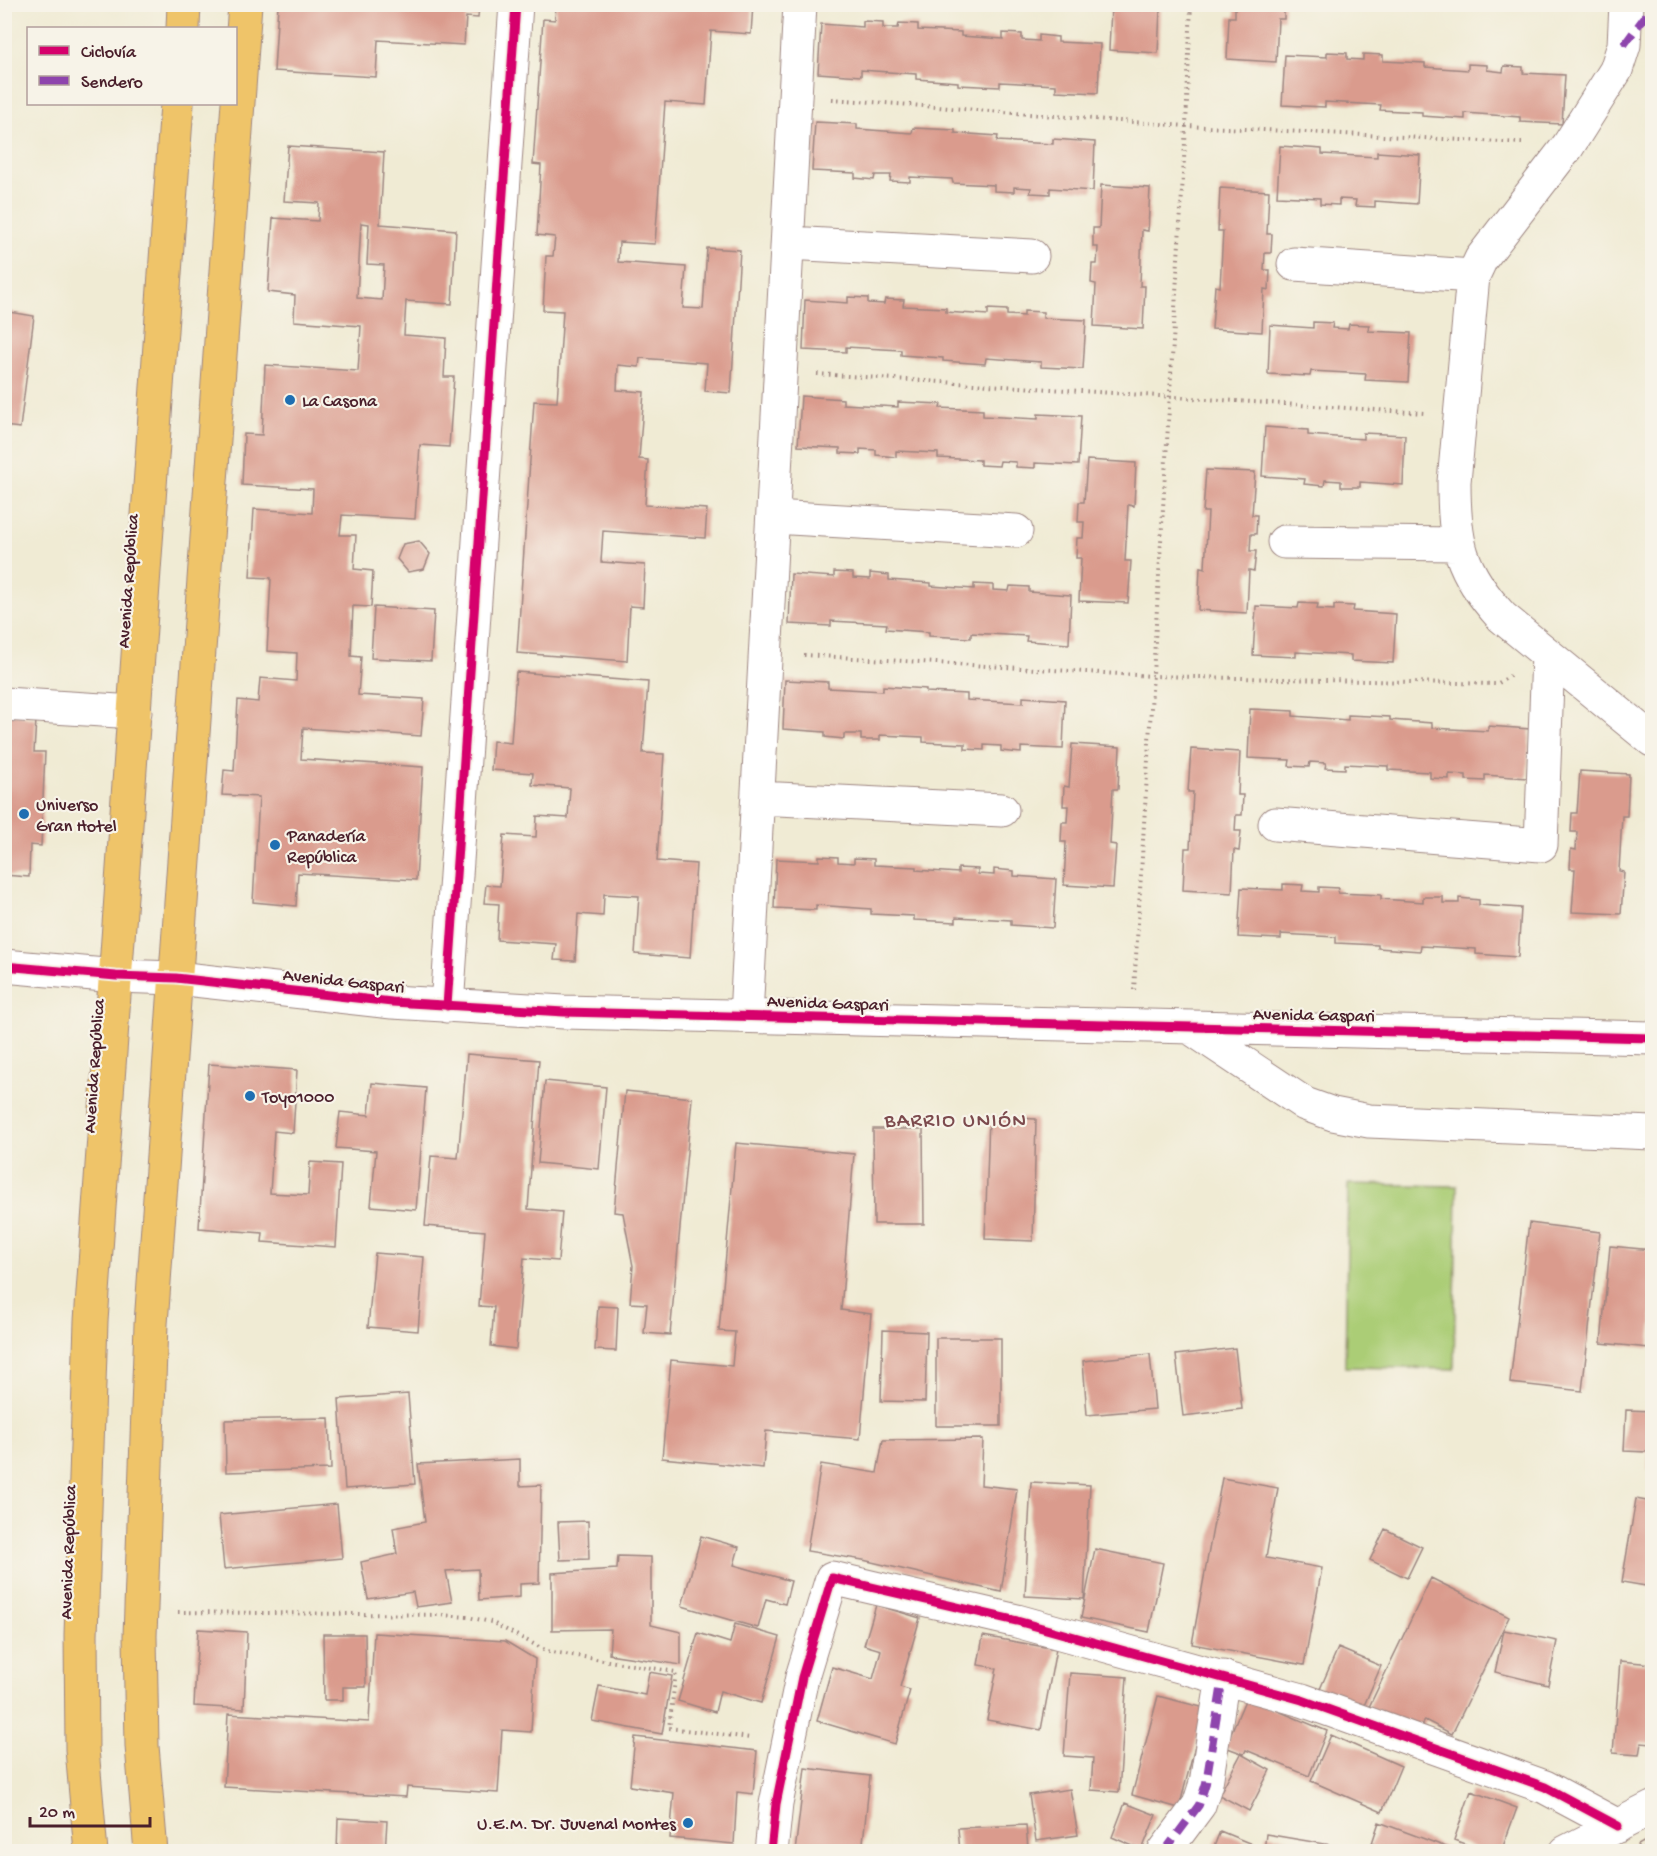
<svg xmlns="http://www.w3.org/2000/svg" width="1657" height="1856" viewBox="0 0 1657 1856" font-family="'Gochi Hand',sans-serif">
  <style>
    .green { fill: #abcd76; stroke: #7a7650; stroke-width: 1.5 }
    .building { fill: #da9b8d; fill-rule: evenodd }
    .lines { fill: none; stroke-linecap: round; stroke-linejoin: round }
    .minor-casing { stroke: #9d8580; stroke-width: 35 }
    .major-casing { stroke: #9d8580; stroke-width: 35 }
    .path { stroke: #9d8580; stroke-width: 4; stroke-dasharray: 1.5 4.5; stroke-linecap: butt }
    .minor { stroke: #fff; stroke-width: 33 }
    .major { stroke: #efc469; stroke-width: 33 }
    .quiet { stroke: #8e44ad; stroke-width: 8; stroke-dasharray: 15 8; stroke-linecap: butt }
    .cycleway-casing { stroke: #f7f3e8; stroke-width: 13 }
    .cycleway { stroke: #d6006c; stroke-width: 9 }
    .poi-dot { fill: #1f6fb2; stroke: #f7f3e8; stroke-width: 2 }
    .labels { text-anchor: middle; stroke-width: 4.5; stroke-linejoin: round; paint-order: stroke }
    .poi-label { font-size: 18px; fill: #4a1f2b; stroke: #f7f3e8; text-anchor: start }
    .street-label { font-size: 18px; fill: #4a1f2b; stroke: #f7f3e8 }
    .quarter-label { font-size: 21px; letter-spacing: 1.5px; fill: #7c4a4d; stroke: #f7f3e8 }
  </style>
  <rect width="100%" height="100%" fill="#f7f3e8"/>
  <filter id="ink" filterUnits="userSpaceOnUse"><feTurbulence type="fractalNoise" baseFrequency=".0167" numOctaves="2"/><feDisplacementMap in="SourceGraphic" scale="12" xChannelSelector="R" yChannelSelector="G"/><feConvolveMatrix kernelMatrix="1 2 1 2 8 2 1 2 1" color-interpolation-filters="sRGB"/></filter>
  <filter id="wash" filterUnits="userSpaceOnUse"><feTurbulence type="fractalNoise" baseFrequency=".008" numOctaves="4" result="noise"/><feDisplacementMap in="SourceGraphic" scale="24" xChannelSelector="R" yChannelSelector="G"/><feGaussianBlur stdDeviation="1.35" result="paint"/><feColorMatrix in="noise" values="0 0 0 0 0 0 0 0 0 0 0 0 0 0 0 0 0 1.4 0 .05"/><feComposite in="paint" operator="in"/></filter>
  <g filter="url(#wash)">
    <rect width="100%" height="100%" fill="#f0ebd4"/>
    <path class="green" d="M1348,1184L1457,1186L1454,1369L1345,1367Z"/>
    <g id="blocks">
      <path class="building" d="M297,4H479L478,18L466,17L464,45L378,40L376,77L274,71L278,5L297,6Z
        M556,4H753L751,34L711,31L706,105L665,102L655,244L619,242L618,262L686,267L683,308L703,309L707,248L740,250L731,393L705,391L707,363L640,358L639,367L618,365L617,390L644,392L639,459L648,460L645,505L707,509L705,538L603,531L601,562L645,565L643,607L630,606L627,661L517,653L534,401L557,402L563,311L543,310L546,256H553L555,237L537,235L541,165L533,164L543,19L555,20Z
        M1105,4H1155L1154,10H1160L1158,53L1109,50L1111,8H1105Z
        M1235,4H1284V19H1278L1276,62L1227,59L1229,17H1235Z
        M863,21L883,22V28H898L899,23L918,24V30L961,32V36L1003,39V33L1022,34V40L1039,41V35L1058,37V42L1100,44L1098,93L1056,91V85L1000,82V87L958,85V82L916,79V74L861,70V76L818,73L821,24L863,27Z
        M1327,52L1347,53V59L1363,60V54L1383,55V61L1425,63V67L1468,70V64L1487,65V70L1503,72L1504,66L1523,67V73L1565,75L1562,124L1520,122V117L1465,113V119L1422,116V112L1380,110L1381,105L1325,102V107L1282,105L1285,55L1327,57Z
        M815,122L857,124V129L912,133L913,128L955,130V133L998,136L997,141L1053,144V139L1095,142L1093,191L1050,188V194L1030,193L1031,188L1014,187V192L994,191V185L953,183L952,179L910,177V182L890,181L891,175H875L874,180L855,178V173L812,171Z
        M288,146L384,152L380,224L456,230L452,304L406,301L404,335L446,338L444,377H454L449,447L420,445L415,519L342,515L340,535H356L354,569L373,571L371,607L353,606L351,656L361,657L358,695L424,699L421,736L303,728L301,759L423,767L416,880L298,873L296,906L253,902L259,797L222,795L224,770L234,771L238,700L258,702L260,678L296,681L297,653L267,651L271,578L250,577L254,509L312,513L313,489L242,485L244,434L262,435L265,365L358,371L361,326L294,321L295,295L268,292L273,218L318,221L319,203L284,201ZM361,223L369,224L367,264L384,265L382,300L357,298Z
        M1280,146L1322,149V154L1377,157V152L1420,155L1417,204L1375,201V207L1355,206L1356,200L1339,199V205L1320,204V198L1277,196Z
        M1101,185L1150,188L1148,231L1142,230L1140,286H1145L1143,329L1094,326L1096,284L1091,283L1092,264H1097L1098,247H1093V228H1099Z
        M1220,188L1269,191L1267,234H1272L1271,253H1265L1264,270H1270L1269,290L1264,289L1262,332L1212,329L1215,286L1220,287L1223,231H1218Z
        M848,297L868,298V303L884,304L885,299L904,300L903,306L946,308V312L988,315V309L1007,310V315L1024,316V311L1043,312V318L1086,320L1083,369L1041,367V362L986,358L985,364L943,361V358L901,355V350L846,347V352L803,350L805,300L848,303Z
        M4,311L34,316L20,428L4,426Z
        M1313,322L1333,323L1332,328L1348,329L1349,324L1369,325L1368,331L1411,333L1408,382L1365,380L1366,374L1311,371L1310,376L1268,374L1270,325L1313,328Z
        M801,396L843,399V404L898,407V402L941,404L940,408L983,410V416L1038,419V414L1081,416L1078,465L1035,463V468L1016,467V462L1000,461L999,466L980,465V460L938,458V453L896,451V457L876,455V450L860,449V454L840,453V448L798,446Z
        M1265,427L1308,430V435L1363,439V433L1405,435L1403,485L1360,482V487H1341V481L1325,480L1324,486L1304,484L1305,479L1262,476Z
        M1087,460L1136,463L1134,506L1128,505L1125,561H1131L1128,603L1079,601L1081,558H1076L1077,538H1083L1084,522H1078L1079,502H1084Z
        M1206,470L1255,472L1252,515H1257L1256,534H1251L1250,551H1256L1254,571L1249,570L1247,613L1198,610L1200,567L1205,568L1208,512H1203Z
        M419,541L430,554L424,569L408,572L397,559L403,544Z
        M834,572L853,573V578L870,579V573L889,575V580L931,583V586L974,589V584L993,585V590L1009,591L1010,586L1029,587V592L1071,595L1069,644L1026,641L1027,636L971,633V638L929,636V632L886,629L887,624L831,621V626L789,624L791,574L834,577Z
        M1299,603L1318,604L1317,609L1334,610V605L1354,606L1353,611L1396,614L1393,663L1351,661V655L1296,652V657L1253,655L1256,606L1298,608Z
        M374,607L434,611L431,661L371,658Z
        M516,672L648,682L643,753L664,754L657,861L696,864L690,958L635,954L639,896L604,894L603,916L578,914L575,961L554,960L556,944L497,940L499,904L484,903L486,885L500,886L504,835L536,837L537,816L568,818L570,788L532,785L533,773L491,770L493,741L511,743Z
        M785,680L828,682V688L883,691V686L926,689V692L967,694V700L1023,703V697L1065,700L1063,749L1021,747V753L1001,751V746L984,745V750L965,749V744L923,742V737L880,735V740H861V734H844V739L825,737V732L783,729Z
        M1250,709L1293,711V716L1348,720V715L1390,717V720L1432,723V728L1488,731V726L1530,729L1527,778L1485,775V781L1466,780V775L1449,774V779L1430,778V772L1388,770V766L1345,764V769L1325,768L1326,763L1310,762L1309,767L1289,766L1290,760L1248,758Z
        M4,711L36,720L34,752H45L41,846L30,845L29,877L4,875Z
        M1072,744L1120,747L1118,789H1113L1110,844L1116,845L1113,888L1064,885L1066,842H1061L1062,822H1067L1068,806H1063L1064,786L1069,787Z
        M1191,749L1240,752L1238,795H1243L1242,815H1236L1235,831H1241L1239,851L1234,850L1232,893L1183,890L1185,848H1190L1193,792H1188Z
        M1580,771L1629,774L1627,816H1622L1619,871L1624,872L1621,914L1572,912L1575,869H1570L1571,849L1576,850L1577,832H1571L1572,813H1577Z
        M819,856L838,857V862L854,863V858L874,859V865L916,867V870L958,873V868L978,869V874L994,875V869L1014,871V876L1056,879L1053,928L1011,925V920L956,917V922L914,920V916L871,914V909L816,905V910L774,908L776,859L819,861Z
        M1283,884L1303,885L1302,891L1319,892V887L1339,888L1338,893L1381,895V899L1423,902V897H1443V903H1459V898L1479,900V905L1521,908L1518,957L1476,954V949L1421,946L1420,951L1378,948V945L1336,943V937L1281,934V939L1238,937L1241,888L1283,890Z
        M467,1054L539,1060L528,1209L562,1212L558,1261L524,1258L516,1349L491,1346L494,1307L479,1306L485,1231L425,1226L431,1156L458,1158Z
        M209,1064L297,1070L293,1133L274,1131L270,1193L308,1195L310,1162L341,1164L336,1247L262,1242L263,1233L199,1228Z
        M545,1081L606,1087L599,1169L538,1163Z
        M372,1083L426,1088L416,1210L371,1206L376,1151L336,1148L340,1112L369,1115Z
        M625,1091L692,1098L670,1335L644,1333L647,1304L630,1303L633,1266L623,1213L614,1212Z
        M989,1117L1036,1119L1033,1241L985,1239Z
        M873,1129H923L924,1224H874Z
        M736,1143L854,1154L841,1310L871,1314L860,1439L766,1431L763,1468L662,1458L671,1360L732,1366L735,1332L719,1331Z
        M1529,1223L1600,1232L1582,1391L1510,1383Z
        M1610,1246L1652,1250V1324L1649,1348L1601,1343Z
        M375,1253L424,1257L418,1331L368,1327Z
        M598,1306L618,1307L616,1351L595,1350Z
        M883,1330L927,1332L925,1402L881,1401Z
        M936,1338H1001V1426H936Z
        M1235,1348L1242,1409L1183,1416L1176,1355Z
        M1150,1354L1155,1409L1087,1415L1083,1361Z
        M408,1394L415,1484L345,1489L339,1399Z
        M1626,1410L1652,1411V1470H1648V1452L1624,1451Z
        M329,1418L331,1469L226,1472L225,1420Z
        M983,1439L981,1485L1017,1489L1001,1592L863,1560L807,1551L821,1464L877,1473L883,1440Z
        M520,1459V1486L541,1485L539,1583L520,1584V1597L479,1600L478,1569L446,1571L452,1602L416,1607L413,1592L368,1599L361,1562L397,1554L393,1528L425,1522L418,1464Z
        M1222,1478L1278,1488L1266,1558L1322,1568L1304,1665L1192,1644Z
        M1031,1482L1090,1485L1084,1599L1025,1596Z
        M1636,1499L1652,1502V1587L1622,1582Z
        M337,1504L342,1558L224,1569L219,1515Z
        M588,1521L589,1559L560,1560L558,1522Z
        M1385,1529L1422,1547L1407,1578L1370,1560Z
        M701,1536L739,1547L734,1565L791,1581L785,1604L766,1599L758,1628L682,1606Z
        M1095,1549L1163,1563L1149,1632L1081,1618Z
        M618,1556L651,1557V1625L681,1632V1665L609,1654L611,1629L552,1630V1573L617,1569Z
        M1431,1578L1509,1617L1452,1734L1425,1720L1419,1733L1369,1707Z
        M876,1605L920,1618L900,1687L910,1690L895,1744L817,1721L832,1667L873,1679L881,1650L864,1645Z
        M735,1624L780,1637L761,1703L720,1691L715,1712L678,1701L698,1633L730,1643Z
        M198,1629L247,1632L244,1709L194,1706Z
        M1504,1630L1557,1641L1548,1685L1495,1672Z
        M374,1633L505,1641L535,1659L531,1732L502,1730L498,1793L407,1787L406,1797L224,1787L228,1714L369,1722Z
        M323,1634H365L366,1687H343V1700H324Z
        M983,1636L1056,1649L1041,1730L987,1720L997,1668L978,1665Z
        M1338,1648L1381,1666L1363,1708L1320,1689Z
        M1620,1661L1652,1664V1744L1641,1743L1639,1755L1613,1753Z
        M649,1672L672,1676L662,1734L592,1721L599,1686L645,1695Z
        M1070,1673L1127,1677L1119,1792L1091,1790L1093,1758L1064,1756Z
        M1158,1696L1205,1708L1179,1808L1132,1795Z
        M1246,1698L1327,1731L1309,1776L1246,1750L1244,1754L1225,1747Z
        M1331,1735L1401,1766L1382,1812L1311,1781Z
        M635,1737L757,1751L753,1794L737,1792L734,1844L670,1838L674,1793L630,1786Z
        M1241,1754L1270,1770L1249,1811L1219,1795Z
        M805,1768L870,1776L862,1852H795Z
        M1070,1789L1078,1835L1036,1841L1029,1795Z
        M1471,1791L1517,1808L1501,1852H1486L1454,1840Z
        M1125,1803L1156,1815L1142,1850L1112,1837Z
        M338,1818L387,1821L385,1852H337Z
        M1379,1822L1457,1851V1852H1369Z
        M1026,1825L1028,1849L1052,1848V1852H960L958,1828Z
        M1220,1831L1254,1845L1252,1852H1212Z
        M1266,1834L1349,1848L1348,1852H1264Z
        M1652,1837V1852H1641L1638,1845Z"/>
    </g>
  </g>
  <g filter="url(#ink)">
    <use href="#blocks" fill-opacity="0" stroke="#9d8580" stroke-width="1.5"/>
    <g class="lines">
      <defs>
        <path id="minor" d="M1626,4L1624,45L1616,70L1568,146L1481,259L1473,276L1454,482C1454,543 1460,571 1502,617L1652,740
          M788,243L1032,256
          M1294,264L1473,276
          M773,517L1016,531
          M1284,542L1457,544
          M4,704L135,712
          M758,798L1002,810
          M1275,824L1541,845L1548,655
          M4,966L116,976L176,978L392,1002L564,1012L1652,1038
          M447,1006L516,4
          M746,1016L800,4
          M1191,1028L1305,1104L1333,1114L1369,1121L1652,1133
          M771,1852L776,1804L802,1677L832,1578L1017,1621L1302,1700L1545,1787L1618,1826
          M1164,1852L1199,1805L1206,1783L1223,1677
          M1566,1852L1652,1808"/>
        <path id="major" d="M183,28L184,4
          M91,1852L82,1749L81,1635L91,1321L177,104
          M151,1852L142,1746L140,1636L151,1324L245,4"/>
      </defs>
      <use href="#minor" class="minor-casing"/>
      <use href="#major" class="major-casing"/>
      <path class="path" d="M832,99L1186,126L1522,143
        M817,374L1424,413
        M804,655L1153,676L1497,684L1510,676
        M1134,990L1186,126L1191,4
        M178,1612L441,1615L468,1617L491,1622L547,1651L676,1672L669,1728L751,1738"/>
      <use href="#minor" class="minor"/>
      <use href="#major" class="major"/>
      <path class="quiet" d="M1624,45L1652,7
        M1164,1852L1199,1805L1206,1783L1223,1677"/>
      <defs>
        <path id="cycleway" d="M4,966L116,976L176,978L392,1002L564,1012L1652,1038
          M447,1006L516,4
          M771,1852L776,1804L802,1677L832,1578L1017,1621L1302,1700L1545,1787L1618,1826"/>
      </defs>
      <use href="#cycleway" class="cycleway-casing"/>
      <use href="#cycleway" class="cycleway"/>
    </g>
  </g>
  <g class="poi-dot">
    <circle cx="290" cy="400" r="6"/>
    <circle cx="24" cy="814" r="6"/>
    <circle cx="275" cy="845" r="6"/>
    <circle cx="250" cy="1096" r="6"/>
    <circle cx="688" cy="1823" r="6"/>
  </g>
  <g class="labels">
    <g class="poi-label">
      <text x="302" y="406">La Casona</text>
      <text x="36" y="810">Universo<tspan x="36" dy="21">Gran Hotel</tspan></text>
      <text x="287" y="841">Panadería<tspan x="287" dy="21">República</tspan></text>
      <text x="262" y="1102">Toyo1000</text>
      <text x="676" y="1829" text-anchor="end">U.E.M. Dr. Juvenal Montes</text>
    </g>
    <g class="street-label">
      <text transform="translate(127 581) rotate(-86)" y="6">Avenida República</text>
      <text transform="translate(344 980) rotate(6)" y="6">Avenida Gaspari</text>
      <text transform="translate(828 1002) rotate(2)" y="6">Avenida Gaspari</text>
      <text transform="translate(1314 1014) rotate(1)" y="6">Avenida Gaspari</text>
      <text transform="translate(93 1066) rotate(-86)" y="6">Avenida República</text>
      <text transform="translate(67 1552) rotate(-88)" y="6">Avenida República</text>
    </g>
    <g class="quarter-label">
      <text x="956" y="1126">BARRIO UNIÓN</text>
    </g>
  </g>
  <rect width="1657" height="1856" fill="none" stroke="#f7f3e8" stroke-width="24"/>
  <rect x="27" y="27" width="210" height="78" fill="#f7f3e8" stroke="#b29e9c" stroke-width="1.5"/>
  <rect x="39" y="46" width="30" height="9" fill="#d6006c" stroke="#b29e9c" stroke-width="1.5"/>
  <text x="81" y="57" font-size="18" fill="#4a1f2b">Ciclovía</text>
  <rect x="39" y="76" width="30" height="9" fill="#8e44ad" stroke="#b29e9c" stroke-width="1.5"/>
  <text x="81" y="87" font-size="18" fill="#4a1f2b">Sendero</text>
  <path d="M30 1817v9h120v-9" fill="none" stroke="#4a1f2b" stroke-width="3"/>
  <text x="39" y="1817" font-size="18" fill="#4a1f2b" stroke="#f7f3e8" stroke-width="4.5" paint-order="stroke">20 m</text>
</svg>
